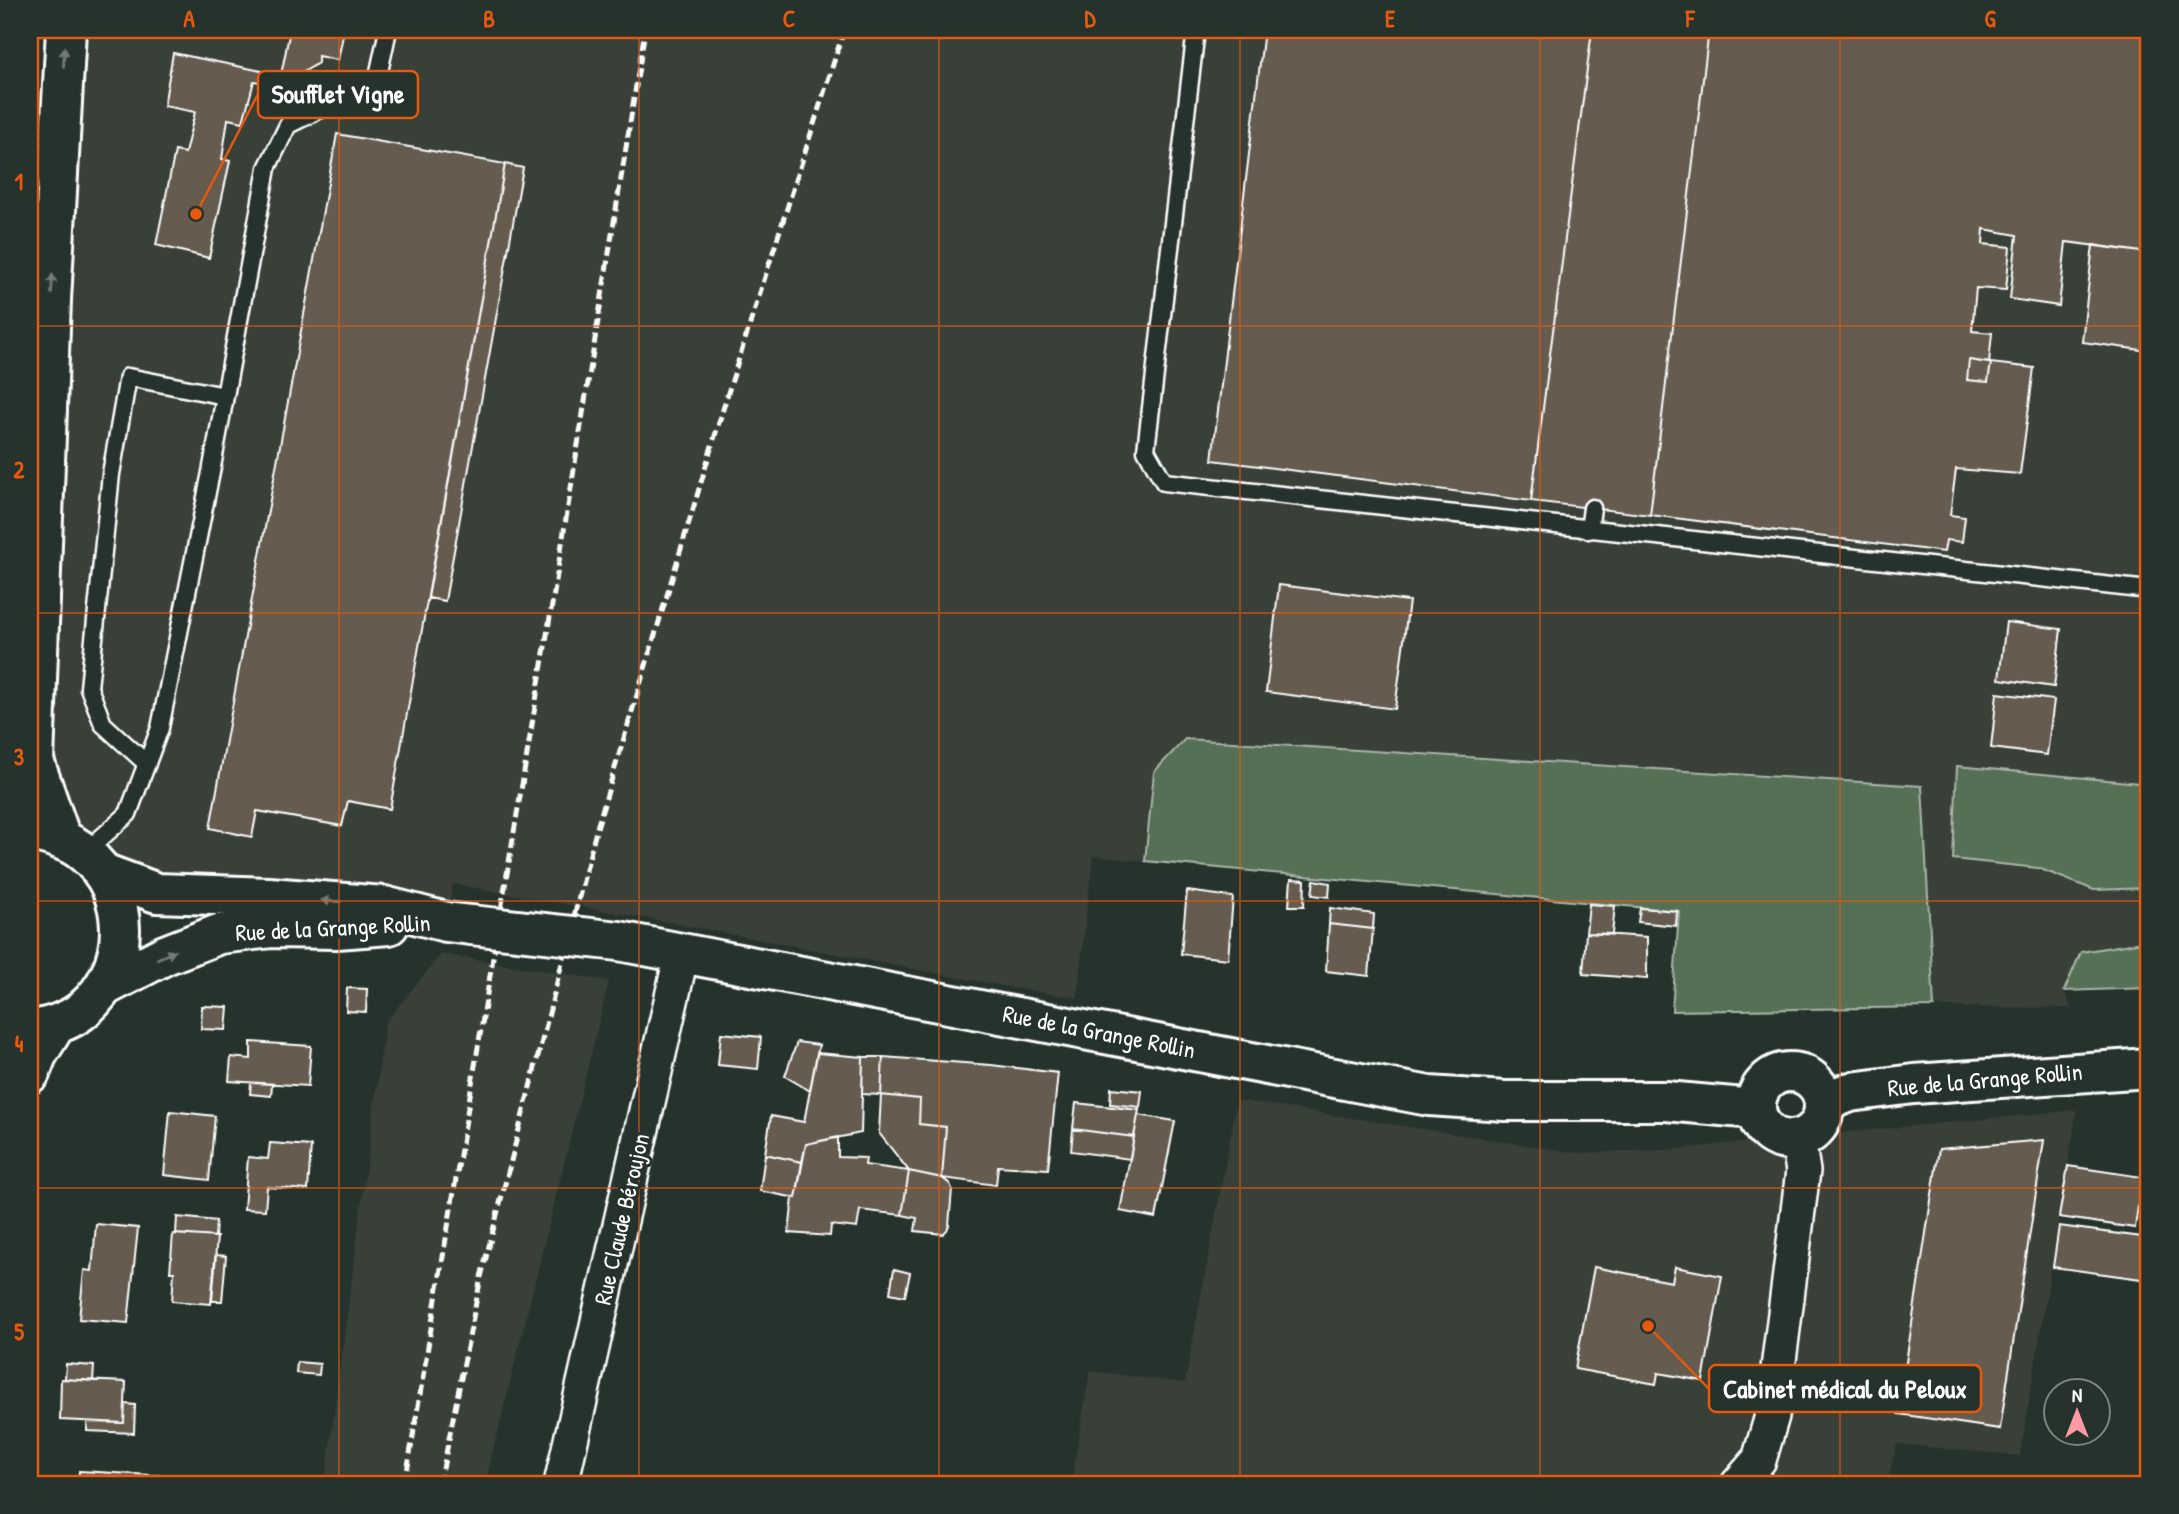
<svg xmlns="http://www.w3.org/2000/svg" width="2179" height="1514" viewBox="0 0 2179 1514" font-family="'Patrick Hand',sans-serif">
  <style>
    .built { fill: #393f37 }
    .green { fill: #556f55; stroke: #aab7aa; stroke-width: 2 }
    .building { fill: #655b4f; stroke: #fff; stroke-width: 2 }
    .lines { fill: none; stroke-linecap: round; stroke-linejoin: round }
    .lane-casing { stroke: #fff; stroke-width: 21 }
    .street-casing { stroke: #fff; stroke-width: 38 }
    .secondary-casing { stroke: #fff; stroke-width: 44 }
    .primary-casing { stroke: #fff; stroke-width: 44 }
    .lane { stroke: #26332d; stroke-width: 16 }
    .street { stroke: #26332d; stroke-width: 33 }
    .secondary { stroke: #26332d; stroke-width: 38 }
    .primary { stroke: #26332d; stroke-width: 38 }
    .rail { stroke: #fff; stroke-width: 5; stroke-dasharray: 10 5; stroke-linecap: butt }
    .secondary-bridge-casing { stroke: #fff; stroke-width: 44; stroke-linecap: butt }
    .secondary-bridge { stroke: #26332d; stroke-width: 38 }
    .oneway { fill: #727a76 }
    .grid { fill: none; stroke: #e8590c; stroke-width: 2; stroke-opacity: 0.55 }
    .labels { text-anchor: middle; stroke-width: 6; stroke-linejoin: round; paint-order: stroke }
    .street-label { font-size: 24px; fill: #fff; stroke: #26332d }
    .leader { fill: none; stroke: #e8590c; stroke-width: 2.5 }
    .callout-dot { fill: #e8590c; stroke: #26332d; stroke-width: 2.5 }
    .callout { fill: #26332d; stroke: #e8590c; stroke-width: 2.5 }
    .callout-label { font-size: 26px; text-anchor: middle; font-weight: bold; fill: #fff }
    .neatline { fill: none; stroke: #e8590c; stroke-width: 2.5 }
    .grid-label { font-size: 23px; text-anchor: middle; font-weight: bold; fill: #e8590c }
  </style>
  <rect width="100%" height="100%" fill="#26332d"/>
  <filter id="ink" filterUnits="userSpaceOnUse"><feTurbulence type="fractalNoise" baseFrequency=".0143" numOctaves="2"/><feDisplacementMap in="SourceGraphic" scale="14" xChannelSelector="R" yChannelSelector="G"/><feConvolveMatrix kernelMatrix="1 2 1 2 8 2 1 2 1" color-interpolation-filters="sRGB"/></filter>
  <g filter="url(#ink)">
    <path class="built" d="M66,30H2149V784L1957,766L1953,859L2038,868L2094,889L2149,888V941L2081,952L2064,991L2071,1008L1934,1007L1921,786L1154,772L1145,861L1093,856L1077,997L1019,989L662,921L453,884L446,922L103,873L34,761Z
      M441,954L609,981L485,1484H325L385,1023Z
      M1237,1100L1577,1153L1666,1150L2077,1110L2020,1456L1897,1444L1887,1484H1071L1090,1371L1185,1383Z"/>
    <path class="green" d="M1185,739L1922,786L1934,1007L1672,1011L1679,911L1145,861L1154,772Z
      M1957,766L2149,784V888L2094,890L2038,868L1953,859Z
      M2149,941V988L2064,991L2081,952Z"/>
    <path class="building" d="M290,30H344L338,60L318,56V63L283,85L254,81L243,122L228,119L222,159L230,161L209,258L156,245L175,151L185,153L195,112L164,106L173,53L281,75Z
      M1264,30H1592L1531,501L1212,460Z
      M1592,30H1709L1650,515L1531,501Z
      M1709,30H2149V253L2066,242L2059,306L2010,299L2017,235L1984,229L1983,244L2010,247L2006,290L1976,288L1972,331L1992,333L1989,363L1969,360L1967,380L1988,382L1991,363L2034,368L2020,474L1956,469L1950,515L1965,517L1962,542L1946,540L1944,552L1650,515Z
      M337,134L505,164L390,809L348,801L342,826L257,811L252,837L210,828Z
      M505,164L523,168L445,601L428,598Z
      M2093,245L2149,253V351L2082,342Z
      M1969,360L1991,363L1988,382L1967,380Z
      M1279,585L1409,601L1395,709L1266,692Z
      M2006,622L2061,629L2054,687L1999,679Z
      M1997,693L2054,700L2047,755L1991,748Z
      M1291,879L1305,880L1304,906H1289Z
      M1314,880L1330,883L1329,897L1312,895Z
      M1187,891L1233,897L1228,959L1181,954Z
      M1589,904L1615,906L1612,934L1586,933Z
      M1330,908L1374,914L1373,929L1329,924Z
      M1640,908L1677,911L1676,926L1638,922Z
      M1329,924L1373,929L1369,976L1326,971Z
      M1586,933L1647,937V979L1583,974Z
      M347,988L367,989L366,1012L346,1011Z
      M202,1006L228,1007L226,1030L201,1029Z
      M721,1033L761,1037L758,1069L718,1065Z
      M251,1042L311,1046L308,1086L229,1081L231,1057L251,1059Z
      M797,1042L819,1045L810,1091L785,1076Z
      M817,1053L863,1057L861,1133L806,1144L802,1162L765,1154L771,1116L804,1122Z
      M863,1057H883L881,1095L862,1094Z
      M883,1057L991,1065L1058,1073L1048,1169L998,1166L996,1185L942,1178L946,1127L919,1124L920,1099L881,1095Z
      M251,1083L272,1084L271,1096L250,1094Z
      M1111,1088L1142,1091L1140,1107L1110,1104Z
      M881,1095L920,1099L919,1124L946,1127L942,1178L909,1171L879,1133Z
      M1076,1103L1139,1110L1134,1137L1073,1129Z
      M170,1111L215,1116L209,1180L164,1175Z
      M1138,1115L1175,1121L1156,1218L1120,1211Z
      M1073,1129L1134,1137L1130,1159L1071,1151Z
      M838,1137V1157L866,1158L865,1165L909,1171L902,1215L860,1210L857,1228L831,1225L830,1236L789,1233L793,1198H796L806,1144Z
      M2044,1140L2000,1429L1898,1414L1939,1149Z
      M270,1143L311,1146L308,1190L267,1187L265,1210L244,1209L248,1157L268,1159Z
      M765,1154L802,1162L796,1198L760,1191Z
      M2068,1166L2142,1177L2135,1228L2059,1217Z
      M909,1171L942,1178L950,1184L952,1189L949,1225L947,1230L943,1234L915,1231L917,1218L902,1215Z
      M177,1217L216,1221L215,1237L176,1234Z
      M96,1224L138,1228L128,1323L79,1319L84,1270L92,1271Z
      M2059,1226L2149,1238V1280L2053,1267Z
      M173,1234L217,1237L211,1304L172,1301L174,1272H170Z
      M216,1255L226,1256L222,1301H212Z
      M1594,1267L1672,1282L1675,1267L1722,1276L1703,1381L1658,1373L1656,1384L1575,1369Z
      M894,1269L910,1273L905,1296L890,1293Z
      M297,1362L320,1364L319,1375L296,1373Z
      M66,1364L94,1366L93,1381L65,1379Z
      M61,1379L126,1382L124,1423L60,1420Z
      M125,1404L135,1405L134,1433L87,1431V1422L124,1423Z
      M79,1471L168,1476V1484H78Z"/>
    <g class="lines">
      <defs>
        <path id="lane" d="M1196,30L1146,450L1164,482L2149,590
          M1589,530L1592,508
          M147,764L103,724L89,688L111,474L128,377L225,396
          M84,853L128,814L160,728L212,467L267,168L288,125L377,81L388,30"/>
        <path id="street" d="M561,1484L682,953
          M1738,1484L1759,1460L1772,1416L1803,1171L1798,1140"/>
        <path id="secondary" d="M103,873L157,893L269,897L384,906L446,922L471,925
          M619,941L1429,1096L1505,1101H1666L1755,1109
          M105,986L165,955L219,934L272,928L337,929L389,925
          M1756 1106a34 34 0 1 1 68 0a34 34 0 1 1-68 0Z
          M1824,1102L1850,1092L1914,1084L2149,1068"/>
        <path id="primary" d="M61,838L34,761L51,300L66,30
          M30,1031C49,1027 69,1022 84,1009C131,969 133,892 84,853C70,841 53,836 35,832
          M30,1073L37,1055L55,1026"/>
      </defs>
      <use href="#lane" class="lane-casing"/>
      <use href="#street" class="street-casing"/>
      <use href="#secondary" class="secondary-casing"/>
      <use href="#primary" class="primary-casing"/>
      <use href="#lane" class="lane"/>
      <use href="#street" class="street"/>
      <use href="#secondary" class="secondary"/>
      <use href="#primary" class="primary"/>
      <path class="rail" d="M405,1484L554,593L645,30
        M440,1484L481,1277L596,831L727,396L844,30"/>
      <defs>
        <path id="secondary-bridge" d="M471,925L619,941"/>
      </defs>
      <use href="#secondary-bridge" class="secondary-bridge-casing"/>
      <use href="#secondary-bridge" class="secondary-bridge"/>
    </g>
    <defs><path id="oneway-solid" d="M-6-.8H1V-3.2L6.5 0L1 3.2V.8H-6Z" transform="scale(1.75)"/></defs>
    <g class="oneway">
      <use href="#oneway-solid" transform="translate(64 57) rotate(-87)"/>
      <use href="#oneway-solid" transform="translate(52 284) rotate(-87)"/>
      <use href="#oneway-solid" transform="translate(331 901) rotate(-175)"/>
      <use href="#oneway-solid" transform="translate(166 955) rotate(-24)"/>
    </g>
  </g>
  <path class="grid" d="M339,30V1484M639,30V1484M939,30V1484M1240,30V1484M1540,30V1484M1840,30V1484M30,326H2149M30,613H2149M30,901H2149M30,1188H2149"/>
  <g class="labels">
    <g class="street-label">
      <text transform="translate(333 928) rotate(-3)" y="8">Rue de la Grange Rollin</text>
      <text transform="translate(1099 1032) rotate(11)" y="8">Rue de la Grange Rollin</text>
      <text transform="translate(1985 1080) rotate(-5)" y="8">Rue de la Grange Rollin</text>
      <text transform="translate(622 1219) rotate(-77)" y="8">Rue Claude Béroujon</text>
    </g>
  </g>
  <path class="leader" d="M196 214L258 94M1648 1326L1709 1389"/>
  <g class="callout-dot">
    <circle cx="196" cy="214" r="7"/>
    <circle cx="1648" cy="1326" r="7"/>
  </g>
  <g class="callout">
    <rect x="258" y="71" width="160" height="47" rx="7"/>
    <rect x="1709" y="1365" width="272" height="47" rx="7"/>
  </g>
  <g class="callout-label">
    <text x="338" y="103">Soufflet Vigne</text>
    <text x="1845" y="1398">Cabinet médical du Peloux</text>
  </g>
  <rect width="2179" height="1514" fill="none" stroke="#26332d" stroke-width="77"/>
  <g transform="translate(2077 1412)"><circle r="33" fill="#26332d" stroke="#7d8581" stroke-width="2"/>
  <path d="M0-5L12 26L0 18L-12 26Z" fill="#ff9aa2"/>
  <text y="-10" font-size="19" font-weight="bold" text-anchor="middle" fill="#ffffff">N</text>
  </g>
  <rect x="38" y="38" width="2102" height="1438" class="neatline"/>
  <g class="grid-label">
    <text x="189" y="27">A</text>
    <text x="489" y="27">B</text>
    <text x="789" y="27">C</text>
    <text x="1090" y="27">D</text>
    <text x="1390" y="27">E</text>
    <text x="1690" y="27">F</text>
    <text x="1990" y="27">G</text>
    <text x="19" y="190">1</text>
    <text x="19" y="478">2</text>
    <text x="19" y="765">3</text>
    <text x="19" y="1052">4</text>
    <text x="19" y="1340">5</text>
  </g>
</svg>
